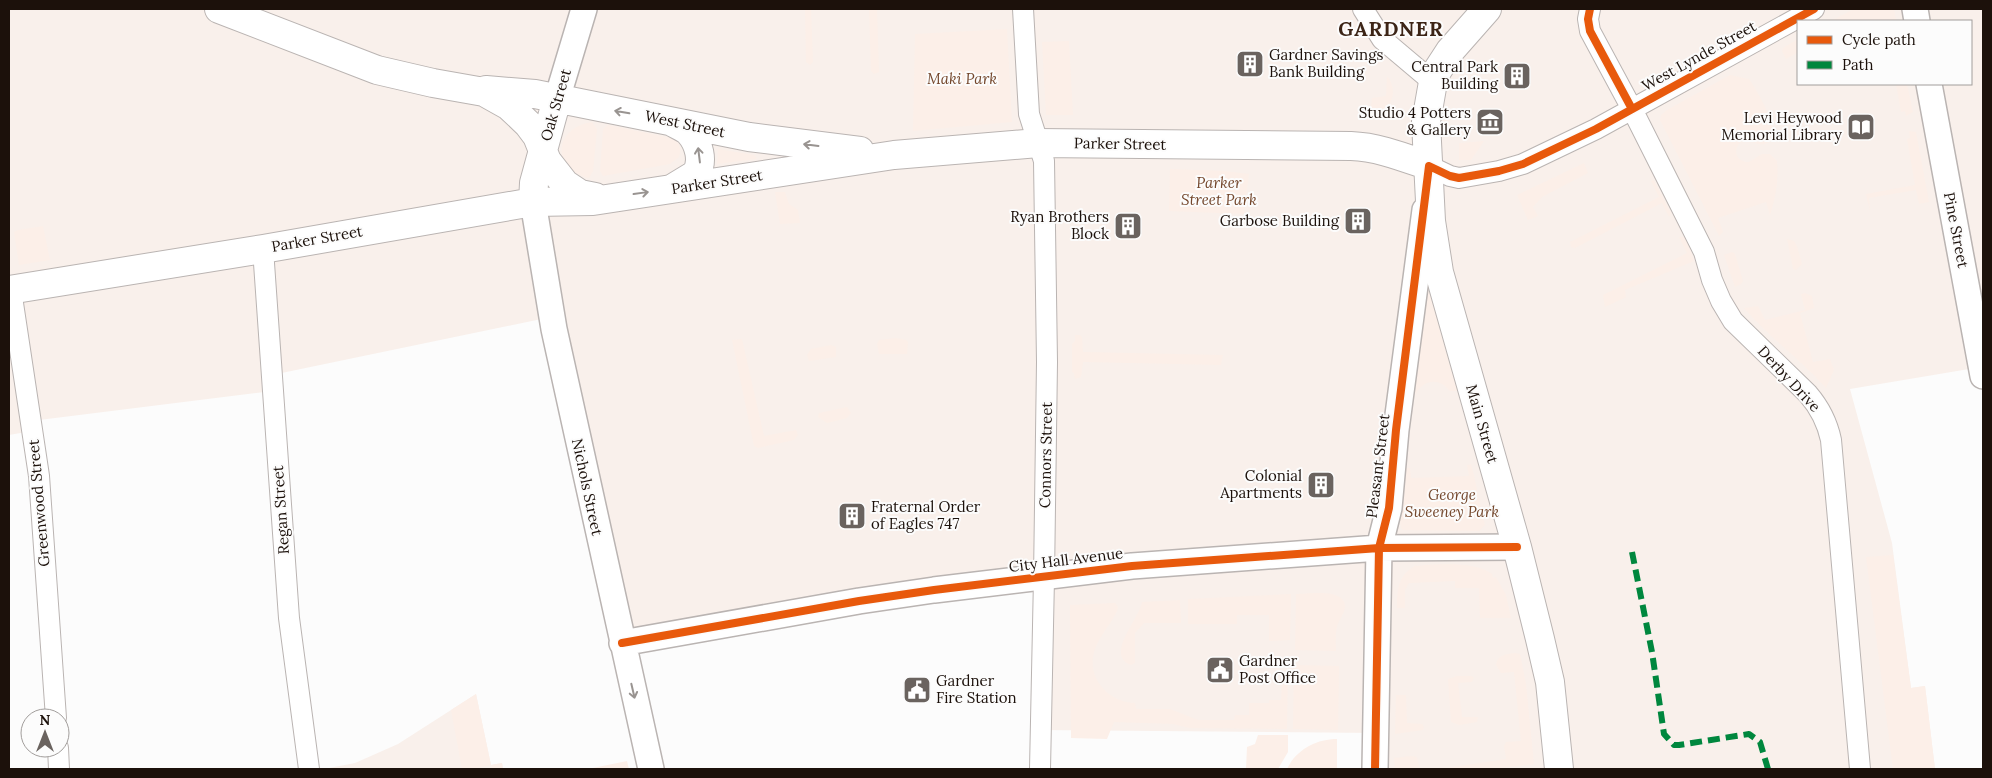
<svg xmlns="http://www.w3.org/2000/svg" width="1992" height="778" viewBox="0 0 1992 778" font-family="Lora,serif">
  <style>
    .built { fill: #f9f0eb; fill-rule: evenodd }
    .green { fill: #fcefe8 }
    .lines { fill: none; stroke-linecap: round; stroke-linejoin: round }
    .minor-casing { stroke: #bab4b2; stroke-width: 22 }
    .tertiary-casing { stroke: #bab4b2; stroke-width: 28 }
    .secondary-casing { stroke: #bab4b2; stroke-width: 30 }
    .minor { stroke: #fff; stroke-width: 20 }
    .tertiary { stroke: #fff; stroke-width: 25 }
    .secondary { stroke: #fff; stroke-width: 28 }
    .quiet { stroke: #00873e; stroke-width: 6; stroke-dasharray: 12 6; stroke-linecap: butt }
    .cycleway-casing { stroke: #fcfcfc; stroke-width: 11 }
    .cycleway { stroke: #e8590c; stroke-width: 8 }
    .oneway { stroke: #999491 }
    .labels { text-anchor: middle; stroke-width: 4; stroke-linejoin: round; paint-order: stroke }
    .poi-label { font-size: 15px; fill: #1c110b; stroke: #fcfcfc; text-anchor: end }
    .street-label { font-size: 15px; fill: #1c110b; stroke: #fcfcfc }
    .park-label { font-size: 15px; font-style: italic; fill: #74472c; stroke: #fcfcfc }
    .district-label { font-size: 20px; font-weight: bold; letter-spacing: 1px; fill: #3c2517; stroke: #fcfcfc }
  </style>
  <rect width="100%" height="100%" fill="#fcfcfc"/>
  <path class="built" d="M9,9H1983V376L1981,367L1850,389L1892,543L1911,688L1925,686L1935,769H1375V733L1040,730L1044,578L622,643L551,317L272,375L273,391L31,421L32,431L9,435ZM1798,21H1971V84H1798Z
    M476,694L491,765L502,763L503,769H330L329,768L355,763L398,744Z"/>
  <path class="green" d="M805,9H811L813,62L810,65L806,62Z
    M869,9H877L879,72L874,74L871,71Z
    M1854,9H1894L1896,21H1831Z
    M1007,29L1012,122L913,131L915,34Z
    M1798,39V54L1797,53L1786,59L1782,51L1783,48Z
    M1069,41L1073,115H1046L1042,42Z
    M1730,75L1749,79C1756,89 1784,134 1767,143C1758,148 1750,137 1741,142C1732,150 1736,162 1749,162L1762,154H1770L1777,161C1779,179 1776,197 1770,215L1766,202L1718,218L1723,232L1719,236L1660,120L1661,115L1667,110Z
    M1387,76C1400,91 1390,115 1370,115L1372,98L1386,96Z
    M1896,84H1907L1913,112L1906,116L1905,111L1901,112Z
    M592,122L597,129L593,171L589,178C551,170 553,128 592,122Z
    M608,125L671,138C679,141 682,148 679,157L670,164L603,176L600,171L603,129Z
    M1909,131L1916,132L1929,202L1919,204L1916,190L1869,198L1870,211L1866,194L1915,185L1907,139L1910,138Z
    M1484,141L1471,160H1459V143Z
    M718,149L754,155L757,159L717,164Z
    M1584,163L1588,173L1542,197L1533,207L1538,216L1528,220L1517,195Z
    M1170,169L1224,171L1249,174L1244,214L1169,211Z
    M1654,180L1671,213L1669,217L1662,203L1575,248L1571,247L1570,242L1659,197L1651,181Z
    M775,192H785L789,204L798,210L800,223L780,224Z
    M43,226L50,260L19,265L14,232L18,230Z
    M1679,237H1684L1687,240L1694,261L1625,290L1626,297L1605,307L1603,295L1687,253Z
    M1787,239L1794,241L1797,246L1802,264L1796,270L1793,269Z
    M1732,252L1735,254L1743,281L1741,284L1735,287L1724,255Z
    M1426,290L1429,292L1457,391H1450C1439,377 1423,379 1415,395L1424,293Z
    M1805,293L1812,296L1814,308L1800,313L1813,362L1830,359L1834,370L1826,388C1800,359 1769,337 1744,308L1758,306L1765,320L1805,310L1801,294Z
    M1075,335H1080L1082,337L1083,352L1223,355L1221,365L1083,362L1081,377L1075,379L1074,373L1072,372V344L1075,341Z
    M896,338L906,340L908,342L907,354H879L877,344L879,340Z
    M742,339L764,436L796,430L798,435L794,440L758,448L754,446L732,340Z
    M831,345L836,347V357L809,361L807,355L811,349Z
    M847,407L851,413L847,418L827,423L818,417L819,413Z
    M1471,464C1477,484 1479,505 1485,525L1479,531L1403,530L1401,528L1399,517L1406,468H1410L1411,478L1469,476L1467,465Z
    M1893,555L1911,688L1925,686L1935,769H1893L1866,557Z
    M1415,566C1435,564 1476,561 1492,574L1493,578L1496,577L1506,595L1511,618H1480L1479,588H1455V581L1409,583L1405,590V608H1397C1397,590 1398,575 1415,566Z
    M1291,594L1290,640L1269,641V615H1237V624H1188V599Z
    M1296,594C1308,594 1344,588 1345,606C1345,614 1338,620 1337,627C1335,635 1336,643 1336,651L1295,650Z
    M1180,600L1181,623H1144L1135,633V663L1131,665C1104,655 1139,620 1142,602Z
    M1115,603L1118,607L1117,611C1111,624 1100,635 1095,649C1085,677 1108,702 1135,703L1136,709H1170L1198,720H1234L1235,715H1249V703H1269V700H1281L1282,680H1285V673H1288L1287,729L1189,728L1173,724L1114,722L1107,739L1071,738L1070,605Z
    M1515,653L1520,654L1526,684L1534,764L1494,769H1440L1506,759L1504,746L1506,742L1521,741L1514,672L1501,673L1496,665C1497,655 1506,654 1515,653Z
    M1294,665L1339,666L1338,730L1293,729Z
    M1457,676H1472L1474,678L1472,682L1458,683L1462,717H1478L1477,722L1459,725L1451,722L1448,679Z
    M476,694L491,765L502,763L503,769H492L491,765L473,769H462L451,710Z
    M1396,695H1406L1407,723L1422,724L1424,727L1423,730L1395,734Z
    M1258,735H1288V752L1278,769H1246L1247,747L1255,744Z
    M1337,739V769H1287C1296,750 1316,739 1337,739Z
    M1411,756L1417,757L1420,769H1395L1394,758Z
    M627,761L629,769H588Z"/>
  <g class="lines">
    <defs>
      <path id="minor" d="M1023,9L1029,114L1044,161L1047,362L1044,578L1040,769
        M1363,9L1382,39L1433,82
        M1590,9L1588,19L1590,31L1632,109L1704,252L1712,280L1721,301L1733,321L1808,394C1820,408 1827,421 1831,440L1860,769
        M1429,166L1450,176L1459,178L1499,171L1523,164L1596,129L1814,9
        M263,249L289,618L309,769
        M11,290L39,476L56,718
        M58,748L59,769"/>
      <path id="tertiary" d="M1915,9L1917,21
        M1929,84L1983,376
        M557,99L584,9
        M533,202L554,329L651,769
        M622,643L859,601L934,590L1132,566L1379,548L1517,547
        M1375,769L1379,548L1389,508L1396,430L1425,210"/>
      <path id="secondary" d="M219,9L377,70L433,83L484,92L509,106L528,124L537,136L547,161L565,184L580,194L595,197
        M1487,9L1450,51L1437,71L1433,82L1426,122L1431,221L1439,272L1517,547L1540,639L1550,682L1559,769
        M486,90L535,94L749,137L860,151
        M672,122C677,125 685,128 689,132C699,143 704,161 696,174L673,188
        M533,202L534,183L557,99
        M9,290L263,249L533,202L593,201L894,155L1038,143L1351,146C1378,147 1403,157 1429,166"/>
    </defs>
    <use href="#minor" class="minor-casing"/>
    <use href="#tertiary" class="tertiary-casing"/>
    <use href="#secondary" class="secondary-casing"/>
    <use href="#minor" class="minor"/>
    <use href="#tertiary" class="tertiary"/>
    <use href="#secondary" class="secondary"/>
    <path class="quiet" d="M1632,552L1652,652L1664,734L1674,745H1679L1749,734L1760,742L1768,769"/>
    <defs>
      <path id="cycleway" d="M1590,9L1588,19L1590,31L1632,109
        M622,643L859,601L934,590L1132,566L1379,548L1517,547
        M1375,769L1379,548L1389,508L1396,430L1429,166L1450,176L1459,178L1499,171L1523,164L1596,129L1814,9"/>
    </defs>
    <use href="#cycleway" class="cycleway-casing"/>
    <use href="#cycleway" class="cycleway"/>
  </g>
  <defs><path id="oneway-shaft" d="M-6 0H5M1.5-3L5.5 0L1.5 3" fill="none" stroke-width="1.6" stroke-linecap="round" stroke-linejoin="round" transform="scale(1.25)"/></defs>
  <g class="oneway">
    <use href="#oneway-shaft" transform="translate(622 112) rotate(-170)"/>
    <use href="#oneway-shaft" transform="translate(811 145) rotate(-173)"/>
    <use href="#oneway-shaft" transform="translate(699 155) rotate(-97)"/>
    <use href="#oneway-shaft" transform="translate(641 193) rotate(-8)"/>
    <use href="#oneway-shaft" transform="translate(633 691) rotate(77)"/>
  </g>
  <defs>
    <symbol id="building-square" viewBox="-11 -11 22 22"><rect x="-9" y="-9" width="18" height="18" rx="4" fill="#6a635f" stroke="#fcfcfc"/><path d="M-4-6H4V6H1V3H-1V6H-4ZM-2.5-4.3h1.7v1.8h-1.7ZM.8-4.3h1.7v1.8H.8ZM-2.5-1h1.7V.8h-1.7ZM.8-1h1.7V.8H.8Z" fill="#fff"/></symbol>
    <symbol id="museum-square" viewBox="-11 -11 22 22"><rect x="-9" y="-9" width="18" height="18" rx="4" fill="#6a635f" stroke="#fcfcfc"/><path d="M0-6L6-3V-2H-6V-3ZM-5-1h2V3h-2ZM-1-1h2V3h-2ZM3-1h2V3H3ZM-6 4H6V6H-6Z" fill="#fff"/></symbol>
    <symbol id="library-square" viewBox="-11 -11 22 22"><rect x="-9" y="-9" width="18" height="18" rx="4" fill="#6a635f" stroke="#fcfcfc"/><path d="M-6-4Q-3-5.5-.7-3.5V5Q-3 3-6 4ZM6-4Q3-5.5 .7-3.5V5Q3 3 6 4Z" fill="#fff"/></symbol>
    <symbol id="civic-square" viewBox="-11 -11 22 22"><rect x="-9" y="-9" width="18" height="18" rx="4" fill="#6a635f" stroke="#fcfcfc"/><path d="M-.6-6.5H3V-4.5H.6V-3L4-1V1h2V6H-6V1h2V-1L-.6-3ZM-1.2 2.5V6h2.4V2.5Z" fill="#fff"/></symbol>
  </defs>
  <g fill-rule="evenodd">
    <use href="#building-square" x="1234" y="48" width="32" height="32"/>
    <use href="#building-square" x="1501" y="60" width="32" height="32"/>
    <use href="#museum-square" x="1474" y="106" width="32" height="32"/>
    <use href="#library-square" x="1845" y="111" width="32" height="32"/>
    <use href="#building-square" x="1342" y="205" width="32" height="32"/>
    <use href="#building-square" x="1112" y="210" width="32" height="32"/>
    <use href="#building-square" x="1305" y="469" width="32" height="32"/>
    <use href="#building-square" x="836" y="500" width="32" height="32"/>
    <use href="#civic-square" x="1204" y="654" width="32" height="32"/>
    <use href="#civic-square" x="901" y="674" width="32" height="32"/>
  </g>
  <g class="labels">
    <g class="poi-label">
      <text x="1269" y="60" text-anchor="start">Gardner Savings<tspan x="1269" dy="17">Bank Building</tspan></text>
      <text x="1498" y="72">Central Park<tspan x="1498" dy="17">Building</tspan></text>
      <text x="1471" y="118">Studio 4 Potters<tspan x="1471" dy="17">&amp; Gallery</tspan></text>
      <text x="1842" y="123">Levi Heywood<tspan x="1842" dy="17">Memorial Library</tspan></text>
      <text x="1109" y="222">Ryan Brothers<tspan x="1109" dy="17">Block</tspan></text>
      <text x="1339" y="226">Garbose Building</text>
      <text x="1302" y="481">Colonial<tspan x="1302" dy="17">Apartments</tspan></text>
      <text x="871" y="512" text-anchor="start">Fraternal Order<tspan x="871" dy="17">of Eagles 747</tspan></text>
      <text x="1239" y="666" text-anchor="start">Gardner<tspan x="1239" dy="17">Post Office</tspan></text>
      <text x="936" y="686" text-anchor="start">Gardner<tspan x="936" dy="17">Fire Station</tspan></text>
    </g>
    <g class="street-label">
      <text transform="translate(1699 56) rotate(-29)" y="5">West Lynde Street</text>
      <text transform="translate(556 105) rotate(-74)" y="5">Oak Street</text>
      <text transform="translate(685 124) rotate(12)" y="5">West Street</text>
      <text transform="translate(1120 144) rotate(1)" y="5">Parker Street</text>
      <text transform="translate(717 182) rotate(-9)" y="5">Parker Street</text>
      <text transform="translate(1956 230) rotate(79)" y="5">Pine Street</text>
      <text transform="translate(317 239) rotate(-10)" y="5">Parker Street</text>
      <text transform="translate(1789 379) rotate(47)" y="5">Derby Drive</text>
      <text transform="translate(1482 424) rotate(74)" y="5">Main Street</text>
      <text transform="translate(1046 455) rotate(-89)" y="5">Connors Street</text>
      <text transform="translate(1378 466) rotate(-83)" y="5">Pleasant Street</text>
      <text transform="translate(587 487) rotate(78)" y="5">Nichols Street</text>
      <text transform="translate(39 503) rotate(-95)" y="5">Greenwood Street</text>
      <text transform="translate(281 510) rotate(-94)" y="5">Regan Street</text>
      <text transform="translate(1066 560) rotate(-7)" y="5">City Hall Avenue</text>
    </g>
    <g class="park-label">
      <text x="962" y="84">Maki Park</text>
      <text x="1219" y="188">Parker<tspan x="1219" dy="17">Street Park</tspan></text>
      <text x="1452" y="500">George<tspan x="1452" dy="17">Sweeney Park</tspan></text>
    </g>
    <g class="district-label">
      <text x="1391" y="36">GARDNER</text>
    </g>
  </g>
  <rect width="1992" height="778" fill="none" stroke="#1c110b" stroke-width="20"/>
  <rect x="1797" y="20" width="175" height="65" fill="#fcfcfc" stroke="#a29e9c"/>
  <rect x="1807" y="36" width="25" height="8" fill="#e8590c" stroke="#a29e9c"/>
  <text x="1842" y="45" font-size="15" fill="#1c110b">Cycle path</text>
  <rect x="1807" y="61" width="25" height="8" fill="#00873e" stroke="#a29e9c"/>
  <text x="1842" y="70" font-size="15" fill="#1c110b">Path</text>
  <g transform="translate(45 733)"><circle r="24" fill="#fcfcfc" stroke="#a29e9c"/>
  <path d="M0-4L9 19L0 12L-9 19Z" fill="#6a635f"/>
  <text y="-8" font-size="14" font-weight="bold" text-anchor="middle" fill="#1c110b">N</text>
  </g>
</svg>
